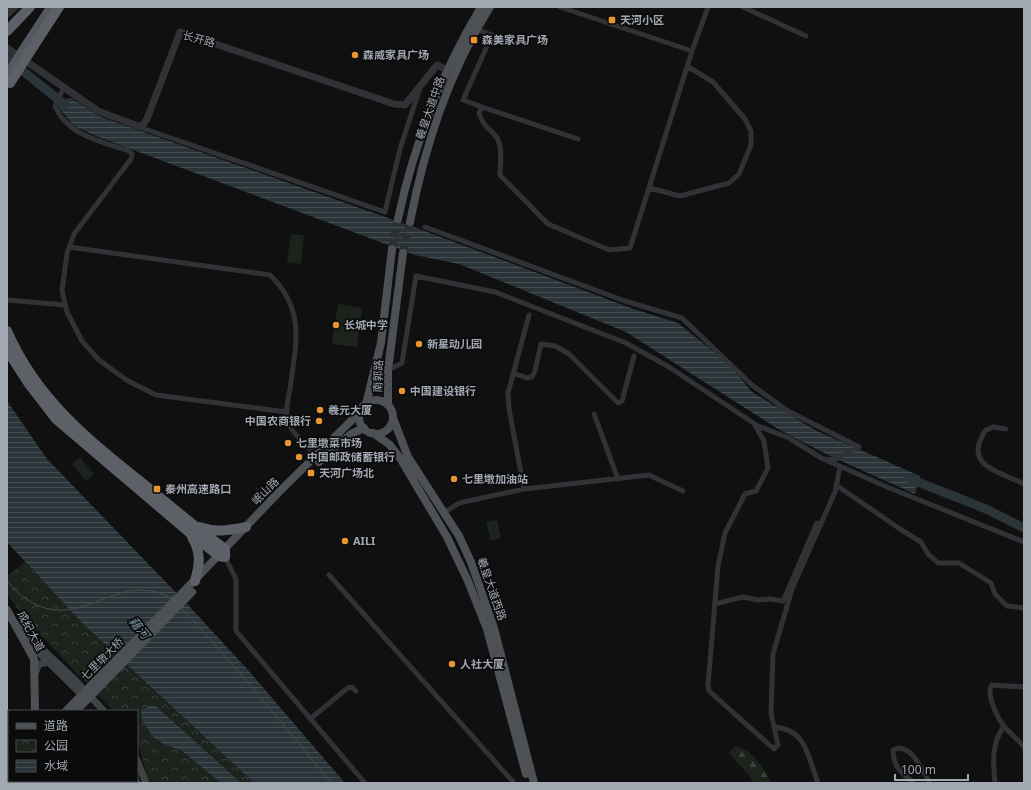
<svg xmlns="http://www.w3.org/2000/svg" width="1031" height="790" viewBox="0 0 1031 790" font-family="'Noto Sans','Noto Sans SC',sans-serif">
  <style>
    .grass { fill: #1c231d }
    .forest { fill: url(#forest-firs) }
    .park { fill: url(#park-crowns) }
    .water { fill: url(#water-rules) }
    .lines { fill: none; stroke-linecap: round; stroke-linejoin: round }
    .river { stroke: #2a3439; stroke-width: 9 }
    .primary-tunnel { stroke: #2d2e31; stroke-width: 8; stroke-dasharray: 8 4; stroke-linecap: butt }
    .minor { stroke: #313236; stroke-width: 5 }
    .tertiary { stroke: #313236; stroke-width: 7 }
    .secondary { stroke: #3f4246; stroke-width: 7 }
    .primary { stroke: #4d5055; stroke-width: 8 }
    .trunk { stroke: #55585e; stroke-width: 9 }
    .motorway { stroke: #5d6167; stroke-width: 10 }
    .tram { stroke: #484b4f; stroke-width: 1 }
    .primary-bridge { stroke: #4d5055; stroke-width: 8 }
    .trunk-bridge { stroke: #55585e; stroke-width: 9 }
    .motorway-bridge { stroke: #5d6167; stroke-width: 10 }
    .poi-dot { fill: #e79632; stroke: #0b0b0c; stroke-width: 1.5 }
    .labels { text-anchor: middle; stroke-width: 3.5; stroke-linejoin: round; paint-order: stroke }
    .poi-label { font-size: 11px; font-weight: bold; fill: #a2a8b1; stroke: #0b0b0c; text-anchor: start }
    .street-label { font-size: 11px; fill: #a2a8b1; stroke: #0b0b0c }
    .water-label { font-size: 12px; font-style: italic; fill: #7a9aab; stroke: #0b0b0c }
  </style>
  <defs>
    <pattern id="forest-firs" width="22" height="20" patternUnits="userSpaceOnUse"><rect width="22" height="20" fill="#1c231d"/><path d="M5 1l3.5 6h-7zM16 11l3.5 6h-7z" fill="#3a403b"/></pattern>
    <pattern id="park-crowns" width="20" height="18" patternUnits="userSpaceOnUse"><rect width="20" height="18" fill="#1c231d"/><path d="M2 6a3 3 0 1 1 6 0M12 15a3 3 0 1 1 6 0" fill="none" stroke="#3a403b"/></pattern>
    <pattern id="water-rules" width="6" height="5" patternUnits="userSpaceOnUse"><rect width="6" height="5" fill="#2a3439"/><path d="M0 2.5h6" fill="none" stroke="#464f53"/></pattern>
  </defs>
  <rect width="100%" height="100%" fill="#101011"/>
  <path class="grass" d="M291,234L304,235L301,264L287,262Z
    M338,304L362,308L357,347L332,344Z
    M80,457L94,474L86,481L72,464Z
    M497,520L501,538L491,541L486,522Z"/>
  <path class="forest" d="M736,746C755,751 761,767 772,783H754C748,770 735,764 729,752Z"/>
  <path class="park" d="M25,562L80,621L254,783H152L148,779L137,740V711H113L25,619L7,594V576Z"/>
  <path class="water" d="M71,98L101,117L422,230L631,308L678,323L729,364L752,392L817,431L920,476L915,494L828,455L778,429L626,332L459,264L415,255L96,136L74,126L59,108L63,99Z
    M7,401L47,459L189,606L248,670L345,783H254L80,621L7,542Z
    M153,705L157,707L241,783H221L181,750L168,746L153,737L142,720L141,710Z"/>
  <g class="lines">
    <path class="river" d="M7,58L65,105
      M908,478L986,509L1024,528"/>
    <path class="primary-tunnel" d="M392,249L398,219
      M403,253L410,222"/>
    <path class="minor" d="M560,7L692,51
      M743,7L806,36
      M476,29L492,35L463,100L482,107L479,113C485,130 489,126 497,138C503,147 500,165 500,175L548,224L609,250L630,248L692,51L708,7
      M64,87L55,106C67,135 102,142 129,151L132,154L131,159L74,234L67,253L62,291L67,312L82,341L99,360L128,381L156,395L287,412
      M482,107L578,139
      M139,127L385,212L400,149L420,88
      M649,188L680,196L729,183L739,174L751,145V131L745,119L713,82L687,66
      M425,227L625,301L682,318L752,385L788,411L859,447
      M69,247L270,275C306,310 296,343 290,389C288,399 285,411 287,422C289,430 311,449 317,457
      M7,300L65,305
      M388,370L402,363L416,276L495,292L626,343L669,367L758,426L789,438L823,459L834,460L859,447
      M513,373L527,378L532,377L535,371L541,344L555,346L569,354L618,403L622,401L634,356
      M594,414L618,479
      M755,425L764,441L768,468L756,491L745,494L725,533L718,566L708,685L709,691L774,749L778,745L771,713L773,654L792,589L835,492L840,467
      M1006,429L993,427L986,430C983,433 982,437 980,441C969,468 1006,474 1024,484
      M826,460L887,487L1024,542
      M836,485L900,529L921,542L928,554L938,563H959L991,583L995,594L1007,606L1024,608
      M524,489L509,409L508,393L529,315
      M445,512L459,503L524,489L649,475L683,491
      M225,557L236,579V631L365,783
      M329,575L514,783
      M715,604L743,597L758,600L770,599L783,601L817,523
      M1024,687L992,685C985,693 998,719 1004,726C1010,734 1018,739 1024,747
      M310,719L349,687L353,688L356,691
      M774,727C807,729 808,758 818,783
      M913,783C901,770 894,770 893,750C911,741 923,772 930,783
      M995,783C993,761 991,745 1004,726"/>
    <path class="tertiary" d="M7,14L15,7
      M7,48L98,111L138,126L143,125L147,119L180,32L394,104L405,105L437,65L447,70"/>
    <path class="secondary" d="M16,624L74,679L104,711
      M24,638L85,698
      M35,673L39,664L49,662
      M137,760L146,783
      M134,781L137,783"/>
    <path class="primary" d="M398,219C414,144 442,72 481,7
      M410,222C425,145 448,74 490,7
      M359 417a17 17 0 1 1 34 0a17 17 0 1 1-34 0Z
      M366,404L381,343L392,249
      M388,405V370L403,253
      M393,418L408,457L459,536L471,562L494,628L534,783
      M373,433L389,444L400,458L447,537L468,581L487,629L526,774
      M319,462L351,434L364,428
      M187,588L279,492L360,412
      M7,610L34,659L35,711
      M11,783L13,781
      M19,783L21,781"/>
    <path class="trunk" d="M28,42L51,7"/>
    <path class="motorway" d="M7,31L30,7
      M33,47L59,7
      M7,331C36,398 86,438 141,482C169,505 196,528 225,549V557L219,556L190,533L56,419L29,384L7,350
      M199,527C216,533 230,530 246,527
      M192,537C201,552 200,564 195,581"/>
    <path class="tram" d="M7,580C15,592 24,599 37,605C81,626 117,576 162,594C180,602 194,623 208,637C250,684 291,733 331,783"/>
    <path class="primary-bridge" d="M66,711L187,588
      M76,711L192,592"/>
    <path class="trunk-bridge" d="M7,75L28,42"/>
    <path class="motorway-bridge" d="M10,83L33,47"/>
  </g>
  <g class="poi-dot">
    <rect x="608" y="16" width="8" height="8" rx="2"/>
    <rect x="470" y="36" width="8" height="8" rx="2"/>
    <circle cx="355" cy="55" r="4"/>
    <circle cx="336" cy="325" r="4"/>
    <circle cx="419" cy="344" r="4"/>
    <circle cx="402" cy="391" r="4"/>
    <circle cx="320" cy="410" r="4"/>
    <circle cx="319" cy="421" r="4"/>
    <circle cx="288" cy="443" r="4"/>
    <circle cx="299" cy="457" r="4"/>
    <rect x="307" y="469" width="8" height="8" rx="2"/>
    <circle cx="454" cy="479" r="4"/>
    <rect x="153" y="485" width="8" height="8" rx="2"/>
    <circle cx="345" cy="541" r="4"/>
    <circle cx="452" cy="664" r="4"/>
  </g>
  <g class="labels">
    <g class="poi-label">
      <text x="620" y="24">天河小区</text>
      <text x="482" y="44">森美家具广场</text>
      <text x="363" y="59">森威家具广场</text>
      <text x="344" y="329">长城中学</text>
      <text x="427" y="348">新星动儿园</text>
      <text x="410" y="395">中国建设银行</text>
      <text x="328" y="414">羲元大厦</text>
      <text x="311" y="425" text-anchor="end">中国农商银行</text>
      <text x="296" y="447">七里墩菜市场</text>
      <text x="307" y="461">中国邮政储蓄银行</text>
      <text x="319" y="477">天河广场北</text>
      <text x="462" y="483">七里墩加油站</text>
      <text x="165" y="493">秦州高速路口</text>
      <text x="353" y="545">AILI</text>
      <text x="460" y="668">人社大厦</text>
    </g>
    <g class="street-label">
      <text transform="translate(199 39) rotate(15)" y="4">长开路</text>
      <text transform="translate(430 108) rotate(-71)" y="4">羲皇大道中路</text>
      <text transform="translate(378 376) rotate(-88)" y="4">南郭路</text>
      <text transform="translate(265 491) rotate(-45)" y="4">岷山路</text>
      <text transform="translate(492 589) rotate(71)" y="4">羲皇大道西路</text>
      <text transform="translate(31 631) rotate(62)" y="4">成纪大道</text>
      <text transform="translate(102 659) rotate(-45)" y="4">七里墩大桥</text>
    </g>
    <g class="water-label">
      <text transform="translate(139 628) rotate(51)" y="4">藉河</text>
    </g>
  </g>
  <rect width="1031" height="790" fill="none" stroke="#a2a8b1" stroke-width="16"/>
  <rect x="8" y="710" width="130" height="72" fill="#0b0b0c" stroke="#474a4e"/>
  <rect x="16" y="723" width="20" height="6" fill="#4d5055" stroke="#474a4e"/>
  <text x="44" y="730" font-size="12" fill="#a2a8b1">道路</text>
  <rect x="16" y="740" width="20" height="12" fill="url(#park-crowns)" stroke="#474a4e"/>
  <text x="44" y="750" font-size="12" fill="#a2a8b1">公园</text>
  <rect x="16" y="760" width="20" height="12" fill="url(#water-rules)" stroke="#474a4e"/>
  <text x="44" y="770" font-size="12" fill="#a2a8b1">水域</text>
  <path d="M895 774v6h73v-6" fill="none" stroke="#a2a8b1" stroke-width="2"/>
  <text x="901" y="774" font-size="12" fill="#a2a8b1" stroke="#0b0b0c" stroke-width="3" paint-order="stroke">100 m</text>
</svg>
